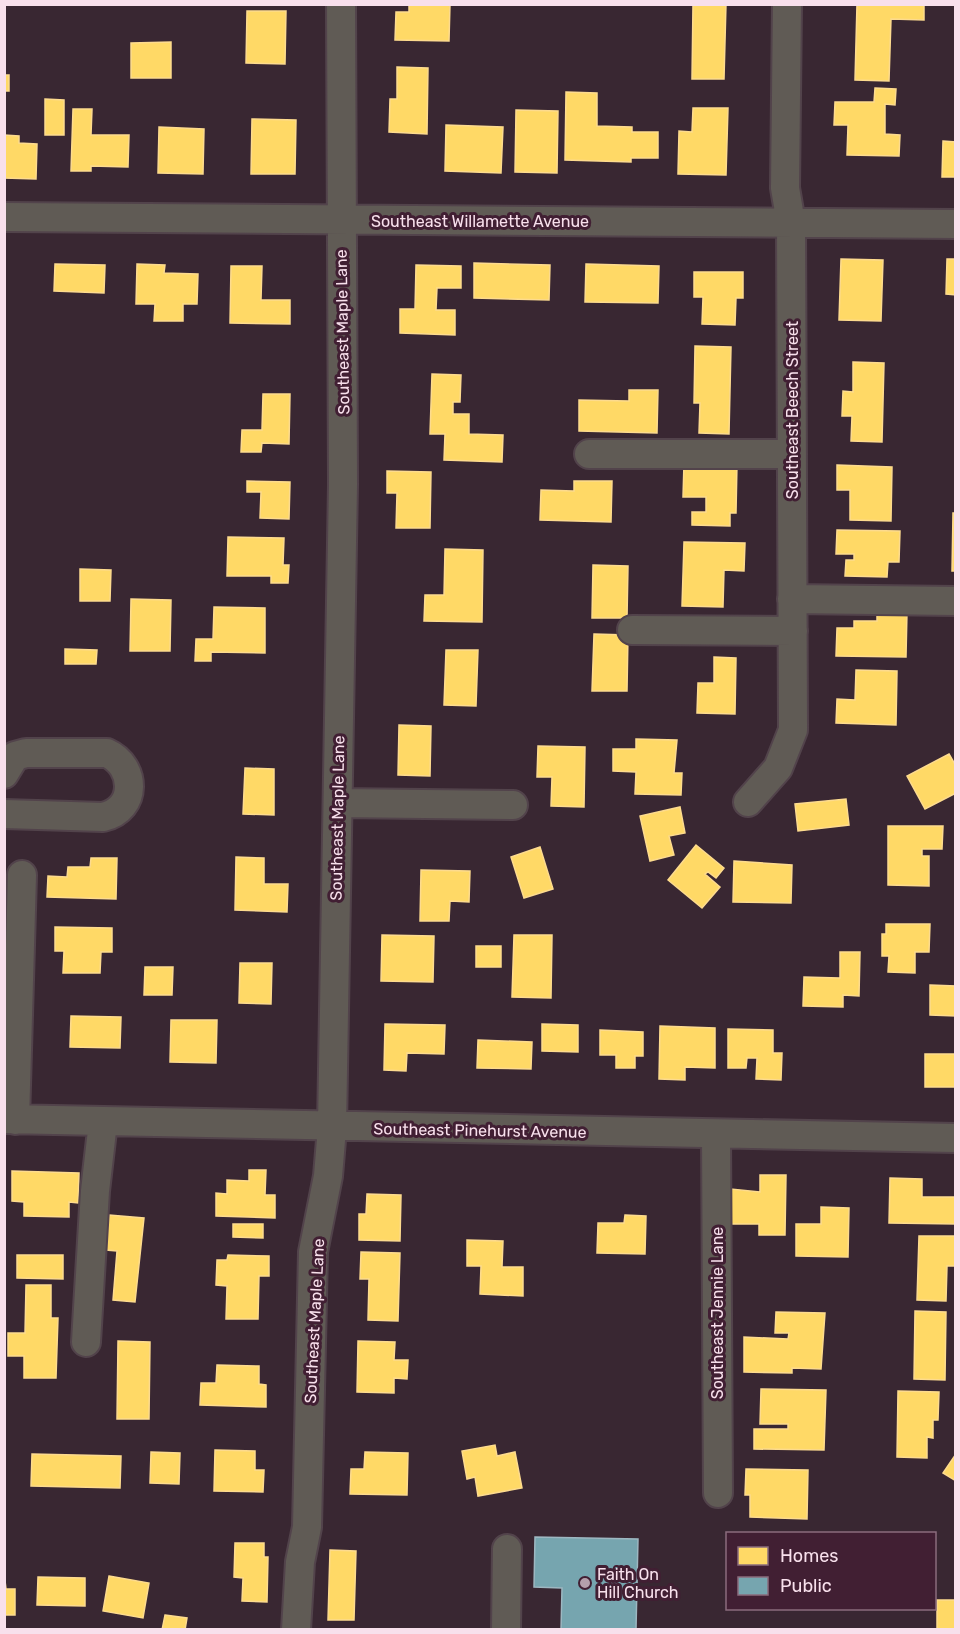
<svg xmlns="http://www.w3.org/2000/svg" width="960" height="1634" viewBox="0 0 960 1634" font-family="Rubik,sans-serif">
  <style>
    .homes { fill: #ffd966; stroke: #fddb8e; stroke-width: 1.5 }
    .public { fill: #76a5af; stroke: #9db7c1; stroke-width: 1.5 }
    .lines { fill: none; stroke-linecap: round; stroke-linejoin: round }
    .minor-casing { stroke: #52434b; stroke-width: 32 }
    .minor { stroke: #605b55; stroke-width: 28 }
    .poi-dot { fill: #b59fab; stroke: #411f33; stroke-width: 2 }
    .labels { text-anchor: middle; stroke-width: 6; stroke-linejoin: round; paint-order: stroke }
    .street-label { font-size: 16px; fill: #f8e0ec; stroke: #411f33 }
    .poi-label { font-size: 16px; fill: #f8e0ec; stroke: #411f33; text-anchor: start }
  </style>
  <rect width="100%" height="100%" fill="#392732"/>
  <path class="homes" d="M409,4H450L449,41L395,40L396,12H409Z
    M693,4H726L724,79H692Z
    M857,4H924V20L891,19L889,81L855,80Z
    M247,11H286L285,64L246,63Z
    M171,42V78H131V43Z
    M397,67L428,68L427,134L389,132L390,99H397Z
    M4,75H9V91H4Z
    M875,88L896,89L895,105L885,104V134L900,135L899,156L847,155L848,125H834L835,102H874Z
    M566,92L597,93V126L632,127V132H658V158H631V162L565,160Z
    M45,99L64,100V135H45Z
    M693,108H728L726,175L678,174L679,131L692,132Z
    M73,109H92L91,135H129L128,167L91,166V171H71Z
    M516,110L558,111L557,173L515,172Z
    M252,119L296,120L295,174H251Z
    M446,125L503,127L501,173L445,171Z
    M159,127L204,129L203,174L158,173Z
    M4,135L19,136V143L37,144L36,179L4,178Z
    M943,141L956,142V177H942Z
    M841,259L883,260L881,321L839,320Z
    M947,259H956V295L946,294Z
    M474,263L550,265L549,300L474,298Z
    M55,264L105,265L104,293L54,291Z
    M137,264L165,265L164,273L198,274L197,304H183V321H154L155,304H136Z
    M586,264L659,266L658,303L585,302Z
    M416,265L461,266V288H437L436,310H455V335L400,333V309H415Z
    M231,266H262L261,300H290V324L230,323Z
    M694,272H743V298H736L735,325L702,324L703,297H694Z
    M695,346L731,347L729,434L699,433L700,403H694Z
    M853,362L884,363L882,442L851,441L852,416H842L843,391L853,392Z
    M432,374L461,375L460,402H453V414H469V434L503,435L502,462L444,460L445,434H430Z
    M629,390H658L657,433L579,431V400L629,401Z
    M263,394H290L289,444L262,443L261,452H241L242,430H262Z
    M684,463L737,464L736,513H730V526L692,525V512H706V497H683Z
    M837,465L892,467L891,521L850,520V490H837Z
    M387,471L431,472L430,528H396L397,493H387Z
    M247,481L290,482L289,519L260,518L261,492H247Z
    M574,481H612L611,522L540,520L541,490L574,491Z
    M953,513H956V571H952Z
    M837,530L900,531L899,562H888L887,577L845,576L846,560H854V554H836Z
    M228,537L284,538L283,565H289L288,583H271V576H227Z
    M684,542L745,543L744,571L724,570L723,607L682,606Z
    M445,549L483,550L482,622L424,621L425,595H444Z
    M593,565L628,566L627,618H592Z
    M80,569L111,570L110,601H80Z
    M131,599L171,600L170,651H130Z
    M214,607L265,608V653L211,652V661H195L196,639H213Z
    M877,611L907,612L906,657L836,656L837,628H854V621H877Z
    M594,634L628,635L627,691H592Z
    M65,649L97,650L96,664H65Z
    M446,650H478L476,706L444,705Z
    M714,657L736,658L735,714L697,713L698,683H714Z
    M856,670L897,671L896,725L836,723L837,699L855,700Z
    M399,725L431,726L430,776L398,775Z
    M636,739L677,740L674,773H682L681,795L635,794L636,772L613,771V749H636Z
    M538,746L585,747L584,807L551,806L552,777H537Z
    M949,754L956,766V793L925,809L907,776Z
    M245,768L274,769V815L243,814Z
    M846,799L849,825L798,831L795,804Z
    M680,807L685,833L669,836L674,855L650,861L640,816Z
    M888,826H943L942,849H922V856H929V886L888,885Z
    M696,845L724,868L716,878L708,872L705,874L720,887L702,908L668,880Z
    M540,847L553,889L524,898L511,857Z
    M236,857L264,858V884H288L287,912L235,910Z
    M91,858H117L116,899L47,897L48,876L67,877L68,867H90Z
    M734,861L792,865L791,903L733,902Z
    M421,870L470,871L469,902L450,901L449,921H420Z
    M886,924H930L929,952H915V973L888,972L889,956H882V934H886Z
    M55,927L112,928V952H101L100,973H63L64,951H55Z
    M382,935L434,936L433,982L381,981Z
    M514,935H552L551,998L512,997Z
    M476,946H501V967H476Z
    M840,952H860L859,996L843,995V1007L803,1006L804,977L840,978Z
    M240,963H272L271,1004L239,1003Z
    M145,967H173L172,995H144Z
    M930,985L956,986V1016L930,1015Z
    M71,1016L121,1017L120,1048L70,1047Z
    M171,1020H217L216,1063L170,1062Z
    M385,1024L445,1025L444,1054L407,1053L406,1071L384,1070Z
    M542,1024L578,1025V1052L542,1051Z
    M660,1026L715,1028V1068L685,1067V1080L659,1079Z
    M728,1029L773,1030V1053H782L781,1080L756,1079L757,1058H747L746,1068H728Z
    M600,1030L643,1032V1056H635V1068H616V1055H600Z
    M478,1040L532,1042L531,1069L477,1068Z
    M925,1054H956V1087H925Z
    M249,1170H266L265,1195H275V1218L216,1216V1193L227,1194V1180L249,1181Z
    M12,1171L79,1173L78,1203L69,1202V1217L24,1216V1202L12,1201Z
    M760,1175H786L785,1235H759V1224H730L731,1189L760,1192Z
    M890,1178L922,1179V1197H956V1224L889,1223Z
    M367,1194L401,1195L400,1241L359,1240V1214H366Z
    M821,1207L849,1208L848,1257L796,1256V1224H821Z
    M109,1215L144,1218L135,1302L113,1300L117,1251L106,1250Z
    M625,1215L646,1216L645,1254L597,1253L598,1223H624Z
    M233,1224H263V1238L233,1237Z
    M919,1236H956V1266H947L946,1301L917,1300Z
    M467,1240L503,1241L502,1267H523V1296L480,1294L481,1266H467Z
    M361,1252L400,1253L398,1321L368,1320L369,1279H360Z
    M17,1255H63V1279L17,1278Z
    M228,1255L269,1256V1276H259L258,1319H226L227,1286L216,1285L217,1260H227Z
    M26,1285H51V1318H58L56,1378H24V1356H8V1333H25Z
    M915,1311L946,1312L945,1380L914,1379Z
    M776,1312L825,1313L821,1369L792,1368V1373L744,1372V1337L788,1339L789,1333H775Z
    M118,1341L150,1342L149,1419H117Z
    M358,1341L395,1342L394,1360H408L407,1379L394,1378V1393L357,1392Z
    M217,1365L259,1366V1384L266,1385V1407L200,1405L201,1383H216Z
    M761,1389L826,1390L824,1450L754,1449V1429H788V1424H760Z
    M898,1391L939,1392L938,1420H933V1438L927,1437V1458L897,1457Z
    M495,1445L497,1456L515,1452L522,1488L478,1496L475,1477L467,1479L462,1451Z
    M215,1450L255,1451V1470H264L263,1492L214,1491Z
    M151,1452L180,1453L179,1484L150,1483Z
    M365,1452L408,1453L407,1495L350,1494L351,1469H364Z
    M32,1454L121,1456L120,1488L31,1486Z
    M956,1454V1481L943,1473Z
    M746,1469L808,1470L807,1519L750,1517V1495H745Z
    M235,1543H264V1557H268L267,1602L242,1601L243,1578L234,1577Z
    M330,1550L356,1551L354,1620H328Z
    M4,1572L6,1589H15V1615H4Z
    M109,1576L149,1583L143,1618L103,1611Z
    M38,1577L85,1578V1606L37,1605Z
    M937,1600H956V1630H937Z
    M165,1615L187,1618L185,1630H162Z"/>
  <path class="public" d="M535,1537L638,1539L636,1630H561L562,1588L534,1587Z"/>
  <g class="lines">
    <defs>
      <path id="minor" d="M4,217L956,224
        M589,454H792
        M792,599L956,601
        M632,630L793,631
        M4,774L15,756L26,753H107C136,766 138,809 103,817L4,814
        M748,802L778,768L793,730L791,223L785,188L787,4
        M338,803L513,805
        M4,1119L956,1138
        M15,1120L22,875
        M716,1134L718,1493
        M86,1342L95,1191L103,1122
        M296,1630L300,1562L307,1527L313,1252L328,1176L332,1128L343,484L341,4
        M506,1630L507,1549"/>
    </defs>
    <use href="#minor" class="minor-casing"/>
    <use href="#minor" class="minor"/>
  </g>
  <circle class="poi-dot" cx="585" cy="1583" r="6"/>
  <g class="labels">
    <g class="street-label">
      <text x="480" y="227">Southeast Willamette Avenue</text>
      <text transform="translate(342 332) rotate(-91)" y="6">Southeast Maple Lane</text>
      <text transform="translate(792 410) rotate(-90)" y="6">Southeast Beech Street</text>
      <text transform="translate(337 818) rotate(-89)" y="6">Southeast Maple Lane</text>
      <text transform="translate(480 1130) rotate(1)" y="6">Southeast Pinehurst Avenue</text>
      <text transform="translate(717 1313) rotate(-90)" y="6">Southeast Jennie Lane</text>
      <text transform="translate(314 1321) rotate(-87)" y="6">Southeast Maple Lane</text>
    </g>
    <g class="poi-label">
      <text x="597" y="1580">Faith On<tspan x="597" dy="18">Hill Church</tspan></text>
    </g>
  </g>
  <rect width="960" height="1634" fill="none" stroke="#f8e0ec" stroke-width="12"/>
  <rect x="726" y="1532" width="210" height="78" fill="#411f33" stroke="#8a6c7d" stroke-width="1.5"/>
  <rect x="738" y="1547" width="30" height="18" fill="#ffd966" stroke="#8a6c7d" stroke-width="1.5"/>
  <text x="780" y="1562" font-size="18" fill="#f8e0ec">Homes</text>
  <rect x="738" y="1577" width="30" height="18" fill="#76a5af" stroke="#8a6c7d" stroke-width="1.5"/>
  <text x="780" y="1592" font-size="18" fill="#f8e0ec">Public</text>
</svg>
